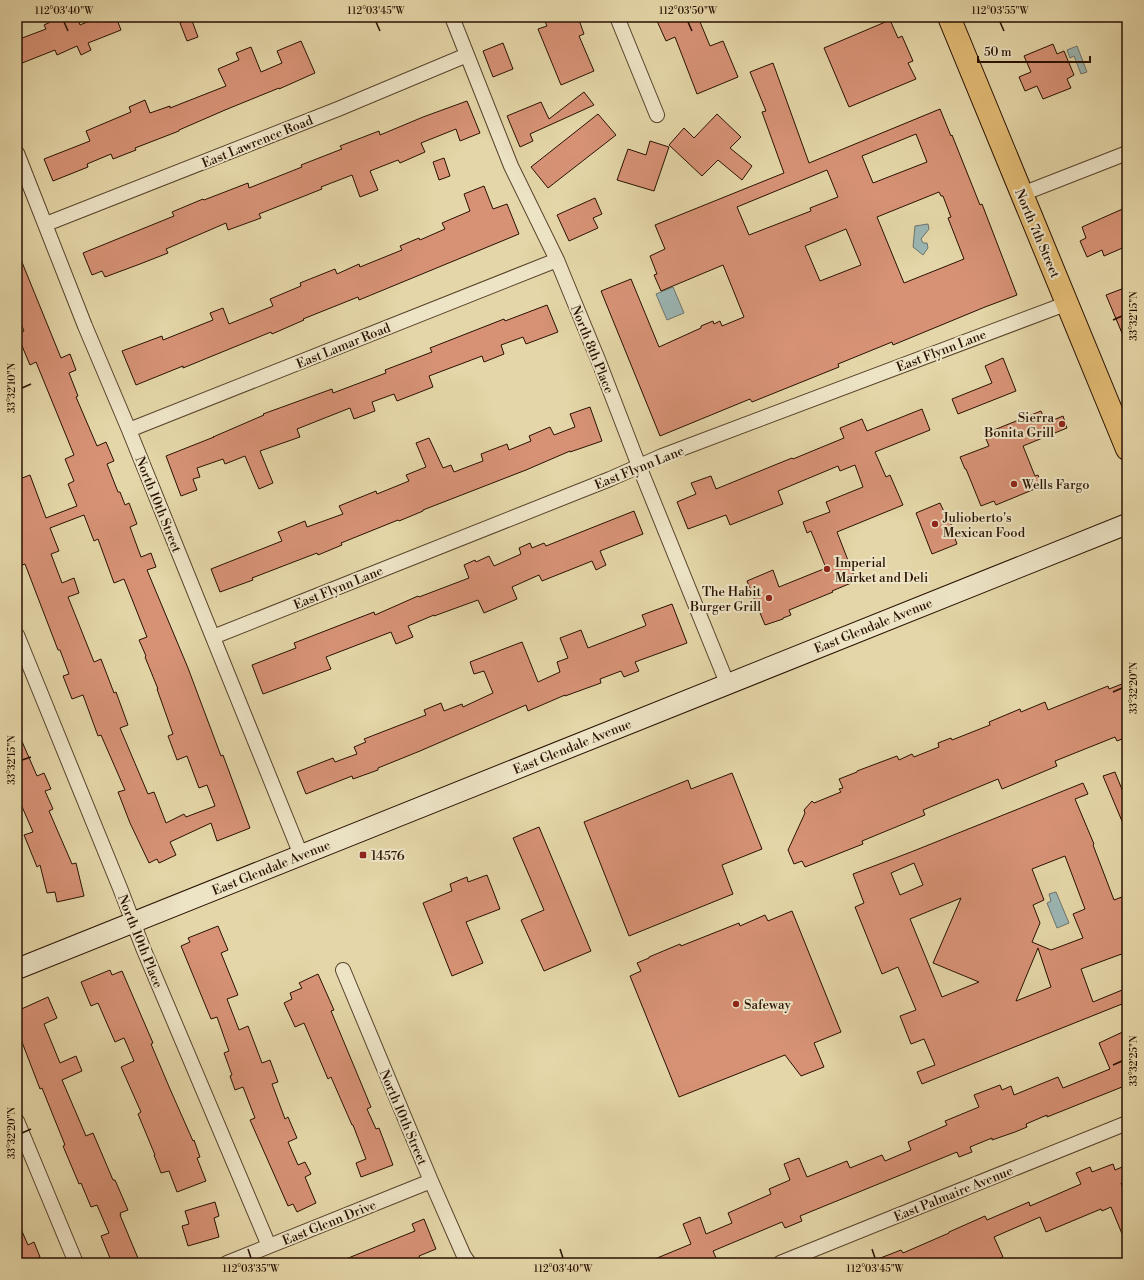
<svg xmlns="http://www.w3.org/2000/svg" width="1144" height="1280" viewBox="0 0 1144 1280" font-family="'Libre Bodoni',serif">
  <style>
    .water { fill: #9bb6b4; stroke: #6d746c }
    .building { fill: #d79276; stroke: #291100; fill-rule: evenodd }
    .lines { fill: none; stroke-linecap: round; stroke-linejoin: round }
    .street-casing { stroke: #58422a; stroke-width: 16 }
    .secondary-casing { stroke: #291100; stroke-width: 22 }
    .primary-casing { stroke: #291100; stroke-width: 24 }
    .street { stroke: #ede4c6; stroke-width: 14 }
    .secondary { stroke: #ede4c6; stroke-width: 20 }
    .primary { stroke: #e2bb74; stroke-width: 22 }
    .ticks { fill: none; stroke: #291100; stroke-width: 1.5 }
    .poi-dot { fill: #8f2418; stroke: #ede4c6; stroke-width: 1.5 }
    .labels { text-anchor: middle; stroke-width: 4; stroke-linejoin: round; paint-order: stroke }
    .street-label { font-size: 13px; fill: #291100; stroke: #ede4c6 }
    .poi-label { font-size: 13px; fill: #291100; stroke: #ede4c6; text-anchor: start }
    .neatline { fill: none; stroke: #291100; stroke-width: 1.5 }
    .ticks-label { font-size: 10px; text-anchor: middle; fill: #291100 }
  </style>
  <rect width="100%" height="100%" fill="#e4d6a8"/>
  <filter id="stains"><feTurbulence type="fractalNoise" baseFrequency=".005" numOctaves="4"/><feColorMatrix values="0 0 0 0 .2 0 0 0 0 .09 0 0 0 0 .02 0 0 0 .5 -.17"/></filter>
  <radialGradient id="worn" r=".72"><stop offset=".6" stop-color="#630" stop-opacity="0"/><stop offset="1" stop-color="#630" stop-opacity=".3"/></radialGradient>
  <path class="water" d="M1077,46L1087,72L1081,74L1074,56L1070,58L1067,50Z
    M928,224L929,229L921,239L923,243H927L928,248L923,255L913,247L915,226Z
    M673,287L684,313L667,320L656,294Z
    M1056,892L1069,923L1057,928L1047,903L1051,901L1049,894Z"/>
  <path class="building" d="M61,17H77L80,25L99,17H116L121,30L88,43L91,50L81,55L77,46L57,55L55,50L17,65V40L46,29L44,25Z
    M543,17H578L584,34L579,36L594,71L561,85L538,29L547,26Z
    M666,17H698L710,46L723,41L738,77L697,94L675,37L666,41L657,21Z
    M191,18L198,37L187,41L180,23Z
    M890,20L898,38L902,36L913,61L908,63L916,79L849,107L824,48Z
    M301,41L315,73L279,89V88L225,110L179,130V131L135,148L136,150L113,159L111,154L87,164L88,167L53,181L44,159L90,141L86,131L131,112L129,107L145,100L150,113L170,106V108L226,86L218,69L239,60L236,53L251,47L261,72L282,63L277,51Z
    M503,43L513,69L493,77L483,51Z
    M1053,44L1057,54L1064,51L1074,75L1067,79L1071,88L1043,99L1037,86L1025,91L1019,77L1031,72L1024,56Z
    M773,63L809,163L940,109L951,136L952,135L980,205L982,204L1017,295L985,307L893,345L892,342L838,364L839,367L752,402L750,399L660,436L601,291L631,279L659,347L701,328V326L713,321L714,324L720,321L722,326L744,317L723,265L661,291L654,275L657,274L650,256L665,249L655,225L784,173L762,112L766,111L750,72ZM916,134L927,162L873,183L862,156ZM827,170L838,197L810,208L811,211L749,235L737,207ZM939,192L941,196H943L951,217L948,218L964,259L904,283L877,217ZM846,229L861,265L820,281L805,246Z
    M584,92L594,105L530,134L533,141L520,147L507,116L541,102L549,119Z
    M467,101L480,133L460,141L456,129L421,143L425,152L400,163L398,160L370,171L378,190L360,197L352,175L321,187L322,189L259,214L261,218L228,230L226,223L166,249L168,253L140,264L105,277L102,271L92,275L83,253L174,216L172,212L203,199L204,200L248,183L249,188L302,167L301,165L342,149L340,146L379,131L380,135L423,117Z
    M598,114L616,135L548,188L531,167Z
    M717,114L741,137L730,148L752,166L742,180L718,160L702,176L669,145L684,128L694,138Z
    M650,141L669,147L654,191L617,180L628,149L646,155Z
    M444,158L450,176L439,180L433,162Z
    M484,186L493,209L507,204L519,234L359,300L358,297L303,319L304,320L272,334L271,332L183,368V366L136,385L122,351L162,336L163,340L213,320L210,313L223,308L229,324L273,306L270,299L301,286L300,283L335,269L337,274L359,264L360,267L402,250L400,246L419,238L420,240L445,229L442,223L470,211L464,194Z
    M595,198L602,214L593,218L598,228L569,241L557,215Z
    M1127,207V246L1104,256L1102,250L1087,257L1080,241L1086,238L1082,227Z
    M17,250L61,358L70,354L76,370L69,373L78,396L76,397L97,446L106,442L114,461L107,464L118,492H120L125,505L129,503L137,524L130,527L141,557L151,553L156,567L147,570L188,668L221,756L223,755L250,828L217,841L211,823L170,842L176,855L159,863L157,859L149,863L130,823L118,792L125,790L101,735L98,736L83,695L72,699L63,676L69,674L60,650H58L25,564L17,567V480L30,475L46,518L77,506L68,484L74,481L65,459L74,455L36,362L30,365L17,334L24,331L17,315ZM84,515L94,541L98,539L114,583L124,579L147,637L139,640L146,656L145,657L158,689H157L173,734L168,736L177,760L187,756L199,788L207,785L215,806L186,817L184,814L166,823L154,792L148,794L120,728L128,725L116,692L114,693L101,659L94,662L68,597L79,593L74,578L62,583L51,554L59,551L50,528Z
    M1127,287V345L1106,295Z
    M547,305L558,332L526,344L523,337L501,345L504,354L484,362L482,356L429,376L433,387L397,401L394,394L372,402L375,411L354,419L350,408L297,429L300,437L260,451L273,483L259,489L245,456L225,464L223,459L197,468L200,477L193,479L197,490L181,496L166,456L214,437H213L264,415L263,414L332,389L333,393L386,373L385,370L432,352L430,348L504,319L505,321Z
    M1003,358L1016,391L958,414L952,399L992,383L985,366Z
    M590,407L602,441L570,452V451L526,470L423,510V511L399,521L398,520L341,543L342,545L318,555L317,553L252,578L253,580L220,592L211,569L282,541L278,532L305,521L307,527L343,514L339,506L376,491L377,494L409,481L406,475L426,467L416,443L429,438L443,468L451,465L454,472L483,461L481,454L507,444L509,450L531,441L529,436L550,427L554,435L575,427L570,414Z
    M922,409L930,430L875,452L886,477L890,475L903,505L837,532L856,581L832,591L833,592L789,610L791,615L783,618V619L765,625L747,581L773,570L779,587L826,568L811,531L807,533L803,522L830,512L826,502L863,487L855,465L840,471L838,466L778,491L783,504L730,525L726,515L688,529L677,502L696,494L691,483L711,476L716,489L792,458L793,459L844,438L840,428L862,419L867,431Z
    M1041,411L1046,423L1063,416L1067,428L1023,446L1035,476L1038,475L1042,486L996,505L994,501L981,506L966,469H965L960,457L989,446L984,434Z
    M940,503L947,518L948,517L953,529L952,530L957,544L932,554L916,513Z
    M634,511L643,534L600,551L606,565L596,570L592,561L542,581L539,575L512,587L517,599L484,613L478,600L434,616V615L408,626L413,637L396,644L391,632L326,657L331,669L263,694L252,665L296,648L294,643L374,612L375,615L418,596L419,597L469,578L464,565L475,560L476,562L489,556L494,566L521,554L519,548L530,543L532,548L544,543L546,546Z
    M672,604L687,643L635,662L639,671L624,677L621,671L600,679L601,683L565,696V695L528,711L526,705L420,751L378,768V770L353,779L352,776L306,794L297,772L333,758L335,762L357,754L354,747L366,742L364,739L426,715L424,710L441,703L444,711L462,704L463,707L493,693L484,671L474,674L470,662L522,642L538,682L560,672L557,662L568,658L560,638L581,630L588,648L645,626L646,625L642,615Z
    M1127,682V737L1117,741L1115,737L1055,761L1057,766L1002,789L998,779L923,810L925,815L862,841L863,844L805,867L802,861L794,864L788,850L805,813L804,810L812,801L814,803L841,792L839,789L843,788L839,779L857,772V771L897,756L899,760L912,754L914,757L939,747L938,743L951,738L952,740L990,725L989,722L1020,709L1021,712L1045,702L1048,710L1108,686L1109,689Z
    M17,730L37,776L44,773L51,789L45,791L53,809L49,811L72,864L76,863L84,896L57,902L55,892L47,893L40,865L37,867L24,835L33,832L20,802L17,803Z
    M1115,772L1127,802V833L1103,776Z
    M732,773L762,849L722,865L733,894L629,936L584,822L688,780L691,789Z
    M1083,783L1088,794L1075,799L1094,844L1093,845L1114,900L1127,895V952L1081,969L1093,1002L1127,988V1002L922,1084L917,1072L935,1065L924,1039L911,1044L900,1016L916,1010L898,967L882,974L855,907L864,903L853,874L911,852ZM1065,856L1085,909L1073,914L1083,938L1051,950L1032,942L1040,923L1033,905L1044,900L1032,869ZM914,863L923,885L900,895L891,873ZM961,898L933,963L979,982L942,997L910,919ZM1038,948L1051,987L1016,1001Z
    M539,827L591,951L544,971L521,920L544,910L513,838Z
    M487,875L500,909L466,922L483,963L452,976L423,903L452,891L450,884L467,877L468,882Z
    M792,911L841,1032L814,1043L824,1067L801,1076L785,1055L679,1097L630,976L641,971L637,963L649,958V957L680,944L681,946L739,923L740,926L765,915L768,921Z
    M218,926L228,950L221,953L238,995L227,999L239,1030L248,1026L262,1063L270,1060L278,1082L272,1084L285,1119L288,1117L297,1138L288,1142L298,1165L305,1162L311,1174L305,1177L316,1203L297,1212L293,1204L288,1206L250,1120L255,1118L243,1087L235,1090L230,1076L232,1075L224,1053L229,1051L217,1017L211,1019L181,946L190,942L188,938Z
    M110,970L112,975L122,971L153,1043L151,1044L170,1089L193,1141L194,1140L200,1157L197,1158L206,1181L177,1192L169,1171L161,1173L154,1155H155L138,1114L141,1112L121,1067L134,1061L124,1038L115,1042L98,1003L91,1006L81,982Z
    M318,974L334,1010L331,1011L371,1107L367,1109L376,1129L379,1128L393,1165L361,1177L356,1163L366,1159L353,1125H352L331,1077L328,1079L304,1023L295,1027L284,1003L292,999L290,993L302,988L299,983Z
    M48,997L57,1018L44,1024L60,1063L76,1056L82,1071L62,1080L86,1136L93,1133L113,1180H115L128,1210L120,1213L121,1215H120L140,1263H112L101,1236L109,1233L97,1205L91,1207L81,1183L79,1184L63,1146L65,1145L42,1088L40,1089L17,1029V1011Z
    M1127,1030V1085L1047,1117V1115L1026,1124L1027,1127L1015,1132L992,1140V1138L970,1147L972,1152L959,1157L957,1152L800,1216L802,1221L785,1228L782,1222L713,1251L716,1258L703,1263H645L691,1244L683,1224L700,1217L706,1234L732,1223L728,1213L771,1194L769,1189L790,1180L784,1164L799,1158L807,1177L847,1161L850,1168L882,1155L885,1161L911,1150L908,1142L947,1125L945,1121L979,1107L974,1095L1000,1085L1002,1090L1011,1086L1014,1095L1058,1077L1063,1088L1110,1069L1099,1043Z
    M1113,1164L1115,1170L1127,1165V1181L1121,1183L1127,1198V1246L1111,1207L1102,1211L1101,1209L1046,1232L1040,1217L994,1237L1003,1257L989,1263H870V1262L901,1250L903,1253L949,1233V1232L985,1216L987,1220L1029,1202L1030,1206L1081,1184L1076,1173L1090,1167L1092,1172Z
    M215,1202L219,1216L214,1218L219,1237L188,1246L182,1226L189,1224L185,1211Z
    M424,1219L436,1249L419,1256L422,1263H336L415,1231L412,1224Z
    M17,1220L28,1245L34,1242L40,1257L26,1263H17Z"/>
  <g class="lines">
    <defs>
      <path id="street" d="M452,17L511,166L557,260L566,282L599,362L639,466L727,683
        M617,17L657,115
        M17,153L85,326L129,430L301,855
        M1022,194L1127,153
        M46,224L338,109L467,55
        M129,430L557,260
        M17,635L120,888L143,948L269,1246
        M213,637L610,479L662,456L1068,303
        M343,970L431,1181L464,1256L469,1263
        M17,1121L76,1263
        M227,1263L431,1181
        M780,1263L1127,1123"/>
      <path id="secondary" d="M17,969L1127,524"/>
      <path id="primary" d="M949,17L1127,449"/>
    </defs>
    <use href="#street" class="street-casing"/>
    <use href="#secondary" class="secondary-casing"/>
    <use href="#primary" class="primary-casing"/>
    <use href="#street" class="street"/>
    <use href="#secondary" class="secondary"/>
    <use href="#primary" class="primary"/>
  </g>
  <path class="ticks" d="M64,22L68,31M376,22L380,31M688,22L692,31M1000,22L1004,31M1113,320L1122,316M22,388L31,384M1113,692L1122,688M22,760L31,757M1113,1065L1122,1061M22,1133L31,1129M248,1249L251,1258M560,1249L563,1258M872,1249L875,1258"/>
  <g class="poi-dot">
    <circle cx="1062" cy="424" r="4"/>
    <circle cx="1014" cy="484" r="4"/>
    <circle cx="935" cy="524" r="4"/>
    <circle cx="827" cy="569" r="4"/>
    <circle cx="769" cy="598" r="4"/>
    <rect x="359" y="851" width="8" height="8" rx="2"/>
    <circle cx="736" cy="1004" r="4"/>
  </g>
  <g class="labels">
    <g class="street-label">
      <text transform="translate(257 141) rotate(-22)" y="5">East Lawrence Road</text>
      <text transform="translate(1038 233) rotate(67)" y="5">North 7th Street</text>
      <text transform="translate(343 345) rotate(-22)" y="5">East Lamar Road</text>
      <text transform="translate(593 349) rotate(68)" y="5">North 8th Place</text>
      <text transform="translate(941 350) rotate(-21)" y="5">East Flynn Lane</text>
      <text transform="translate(639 467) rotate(-22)" y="5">East Flynn Lane</text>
      <text transform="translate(159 504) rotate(68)" y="5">North 10th Street</text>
      <text transform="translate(338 587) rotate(-22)" y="5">East Flynn Lane</text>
      <text transform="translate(873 625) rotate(-22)" y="5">East Glendale Avenue</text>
      <text transform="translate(572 746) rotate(-22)" y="5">East Glendale Avenue</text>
      <text transform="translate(271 867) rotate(-22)" y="5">East Glendale Avenue</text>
      <text transform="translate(141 941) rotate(68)" y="5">North 10th Place</text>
      <text transform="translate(404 1117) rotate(67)" y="5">North 10th Street</text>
      <text transform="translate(953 1193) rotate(-22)" y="5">East Palmaire Avenue</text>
      <text transform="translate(329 1222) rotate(-22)" y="5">East Glenn Drive</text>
    </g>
    <g class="poi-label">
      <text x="1054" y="422" text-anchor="end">Sierra<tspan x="1054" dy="15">Bonita Grill</tspan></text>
      <text x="1022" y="489">Wells Fargo</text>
      <text x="943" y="522">Julioberto's<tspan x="943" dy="15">Mexican Food</tspan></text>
      <text x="835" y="567">Imperial<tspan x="835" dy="15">Market and Deli</tspan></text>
      <text x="761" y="596" text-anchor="end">The Habit<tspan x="761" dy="15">Burger Grill</tspan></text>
      <text x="371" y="860">14576</text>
      <text x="744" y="1009">Safeway</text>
    </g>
  </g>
  <rect width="1144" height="1280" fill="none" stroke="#e4d6a8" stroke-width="44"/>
  <path d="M978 56v6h112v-6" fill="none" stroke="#291100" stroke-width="2"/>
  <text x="984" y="56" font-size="12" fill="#291100" stroke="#ede4c6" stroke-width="3" paint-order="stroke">50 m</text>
  <rect x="22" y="22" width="1100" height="1236" class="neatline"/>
  <g class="ticks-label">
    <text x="64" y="14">112°03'40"W</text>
    <text x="376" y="14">112°03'45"W</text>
    <text x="688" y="14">112°03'50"W</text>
    <text x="1000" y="14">112°03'55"W</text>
    <text transform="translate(1133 316) rotate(-90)" y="4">33°32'15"N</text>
    <text transform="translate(11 388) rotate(-90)" y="4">33°32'10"N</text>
    <text transform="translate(1133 688) rotate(-90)" y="4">33°32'20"N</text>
    <text transform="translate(11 760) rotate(-90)" y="4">33°32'15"N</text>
    <text transform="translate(1133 1061) rotate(-90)" y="4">33°32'25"N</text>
    <text transform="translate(11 1133) rotate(-90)" y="4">33°32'20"N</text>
    <text x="251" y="1272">112°03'35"W</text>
    <text x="563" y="1272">112°03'40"W</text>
    <text x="875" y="1272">112°03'45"W</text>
  </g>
  <rect width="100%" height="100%" filter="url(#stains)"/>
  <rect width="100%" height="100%" fill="url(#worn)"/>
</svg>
